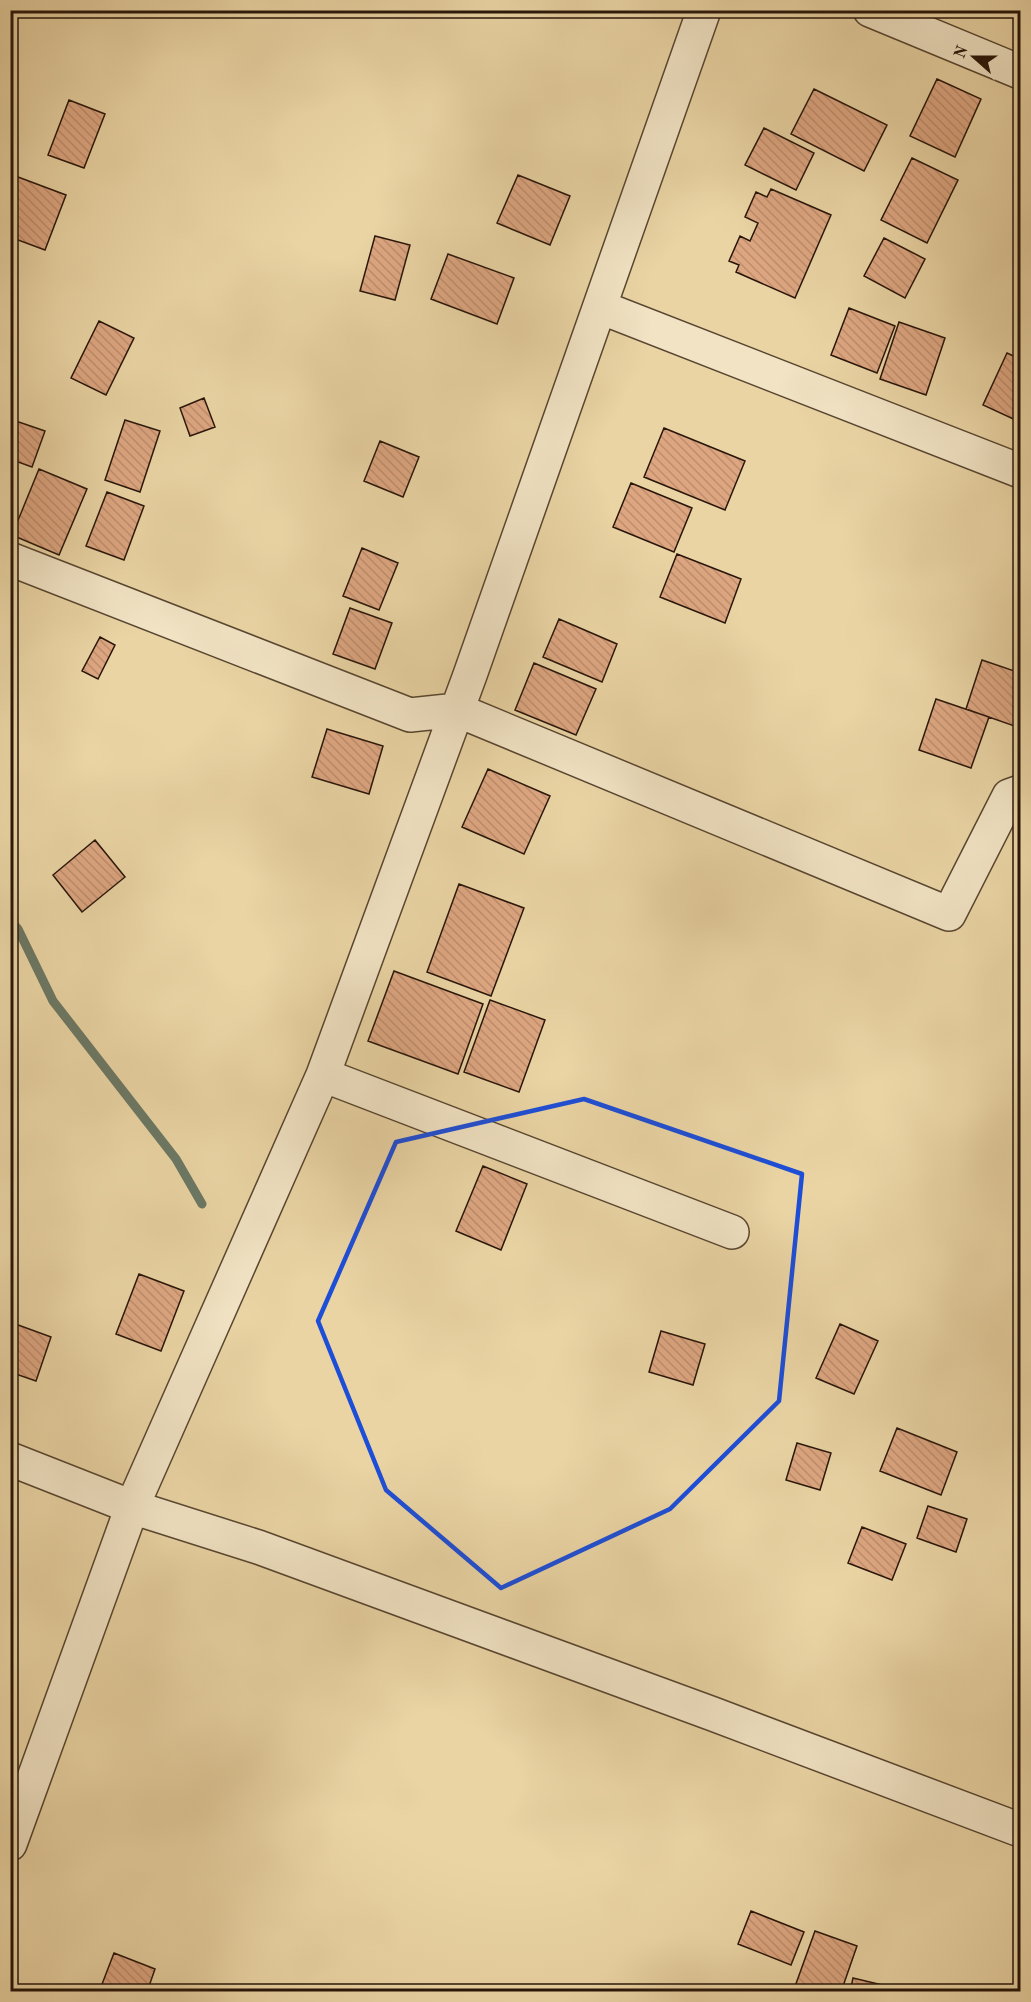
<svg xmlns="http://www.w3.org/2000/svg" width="1031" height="2002" viewBox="0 0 1031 2002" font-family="'Old Standard TT',serif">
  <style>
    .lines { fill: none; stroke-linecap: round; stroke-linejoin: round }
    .stream { stroke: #6b7865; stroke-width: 9 }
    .building { fill: url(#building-back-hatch); stroke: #28160a; stroke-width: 1.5 }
    .minor-casing { stroke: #584630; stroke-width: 36 }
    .minor { stroke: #f1e3c4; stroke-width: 33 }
    .marked { fill: none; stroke: #1d4ed8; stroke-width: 4.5; stroke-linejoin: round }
  </style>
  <defs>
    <pattern id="building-back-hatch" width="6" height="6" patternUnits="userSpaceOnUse" patternTransform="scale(1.5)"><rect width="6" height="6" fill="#dda681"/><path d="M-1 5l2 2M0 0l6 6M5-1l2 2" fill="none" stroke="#be8e6e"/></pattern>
  </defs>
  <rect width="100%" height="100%" fill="#ead4a4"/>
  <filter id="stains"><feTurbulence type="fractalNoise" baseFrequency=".00333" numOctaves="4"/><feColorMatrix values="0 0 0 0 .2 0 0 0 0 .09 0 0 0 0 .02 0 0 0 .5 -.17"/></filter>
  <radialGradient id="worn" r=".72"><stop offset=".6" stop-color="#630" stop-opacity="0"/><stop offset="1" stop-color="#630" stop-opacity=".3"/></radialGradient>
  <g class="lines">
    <path class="stream" d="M10,920L18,929L53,1001L176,1159L202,1204"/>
  </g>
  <path class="building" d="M937,79L981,99L955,157L910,136Z
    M814,89L887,125L864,171L791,134Z
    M69,100L105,114L84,168L48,155Z
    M764,128L814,153L796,190L745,165Z
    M912,158L958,180L927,243L881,220Z
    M10,174L66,195L45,250L10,237Z
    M518,175L570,196L550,245L497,223Z
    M771,189L831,215L795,298L736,272L739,265L729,261L740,236L750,241L758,223L745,217L756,192L767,197Z
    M375,236L410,245L395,300L360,291Z
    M884,238L925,259L905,298L864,276Z
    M448,254L514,278L497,324L431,299Z
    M849,308L895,326L877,373L831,355Z
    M99,321L134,338L106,395L71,378Z
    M899,322L945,338L926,395L880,379Z
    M1007,353L1020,359V422L983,405Z
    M204,398L215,427L190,436L180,408Z
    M10,419L45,431L32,467L10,459Z
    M125,420L160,431L140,492L105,480Z
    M664,428L745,461L725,510L644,477Z
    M380,441L419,457L403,497L364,481Z
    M39,469L87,489L59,555L12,535Z
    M631,483L692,508L674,552L613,527Z
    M107,492L144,506L124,560L86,546Z
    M362,548L398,563L379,610L343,596Z
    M677,554L741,579L725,623L660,597Z
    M350,608L392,623L375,669L333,654Z
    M559,619L617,644L602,682L543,657Z
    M100,637L115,645L98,679L82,671Z
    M982,660L1020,673V728L966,709Z
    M534,663L596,689L576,735L515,710Z
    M936,699L989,717L971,768L919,750Z
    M327,729L383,746L369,794L312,777Z
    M488,769L550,796L524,854L462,827Z
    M95,840L125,877L82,912L53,875Z
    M459,884L524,908L491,996L427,972Z
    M394,971L483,1004L458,1074L368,1041Z
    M490,1000L545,1020L519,1092L464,1072Z
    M483,1166L527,1184L501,1250L456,1231Z
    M139,1274L184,1291L161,1351L116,1334Z
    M10,1322L51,1337L36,1381L10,1372Z
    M840,1324L878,1341L854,1394L816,1378Z
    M661,1331L705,1344L693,1385L649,1372Z
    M897,1428L957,1452L941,1495L880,1471Z
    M797,1443L831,1453L820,1490L786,1480Z
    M928,1506L967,1519L956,1552L917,1538Z
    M862,1527L906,1544L892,1580L848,1563Z
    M751,1911L804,1932L791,1965L738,1944Z
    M815,1931L857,1946L841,1992H793Z
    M114,1953L155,1969L147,1992H99Z
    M853,1978L891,1987L890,1992H850Z"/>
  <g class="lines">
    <defs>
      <path id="minor" d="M870,10L1020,72
        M600,307L1020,471
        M10,559L410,715L457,710L949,914L1009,796L1020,792
        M323,1075L732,1232
        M10,1459L132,1507L258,1547L713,1714L1020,1830
        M10,1844L132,1507L323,1075L470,675L704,10"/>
    </defs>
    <use href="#minor" class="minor-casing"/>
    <use href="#minor" class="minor"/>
  </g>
  <path class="marked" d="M584,1099L802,1174L779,1401L670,1509L501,1588L386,1490L318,1321L396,1142Z"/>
  <rect width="1031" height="2002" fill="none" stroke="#ead4a4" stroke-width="36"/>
  <rect x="12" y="12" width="1007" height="1978" fill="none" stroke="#28160a" stroke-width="3"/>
  <rect x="18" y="18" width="995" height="1966" fill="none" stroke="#28160a" stroke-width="1.5"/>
  <g transform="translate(974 57) rotate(291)" stroke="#f1e3c4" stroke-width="4.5" paint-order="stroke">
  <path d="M0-4.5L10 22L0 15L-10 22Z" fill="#28160a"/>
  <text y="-9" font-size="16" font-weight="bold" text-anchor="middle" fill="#28160a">N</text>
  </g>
  <rect width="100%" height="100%" filter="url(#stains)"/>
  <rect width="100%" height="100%" fill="url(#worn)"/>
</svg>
